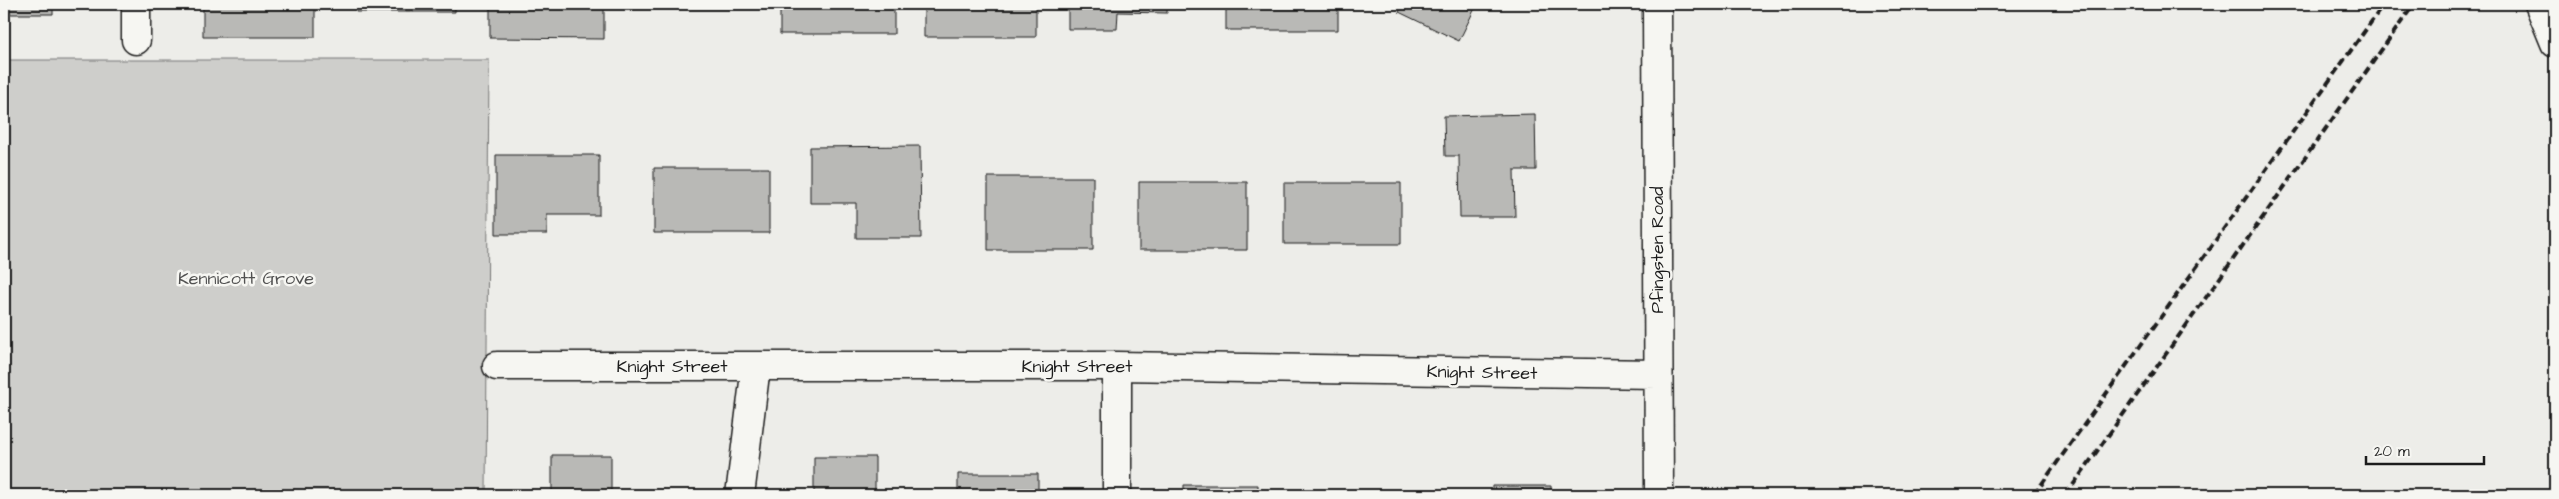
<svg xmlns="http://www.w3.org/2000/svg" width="2559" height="499" viewBox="0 0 2559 499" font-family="'Architects Daughter',sans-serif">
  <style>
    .green { fill: #cececb; stroke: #757574 }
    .building { fill: #b9b9b6; stroke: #1c1c1c }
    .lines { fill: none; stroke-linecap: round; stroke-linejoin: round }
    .minor-casing { stroke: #1c1c1c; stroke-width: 31 }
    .major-casing { stroke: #1c1c1c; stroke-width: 31 }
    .minor { stroke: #f6f6f2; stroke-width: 28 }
    .major { stroke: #f6f6f2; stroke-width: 28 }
    .rail { stroke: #1c1c1c; stroke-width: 4; stroke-dasharray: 8 4; stroke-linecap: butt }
    .labels { text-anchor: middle; stroke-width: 5; stroke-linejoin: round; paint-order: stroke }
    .street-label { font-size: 18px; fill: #1c1c1c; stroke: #f6f6f2 }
    .park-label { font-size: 18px; fill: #515151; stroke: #f6f6f2 }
  </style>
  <rect width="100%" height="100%" fill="#edede9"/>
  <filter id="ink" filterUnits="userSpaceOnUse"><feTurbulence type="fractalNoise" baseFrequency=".02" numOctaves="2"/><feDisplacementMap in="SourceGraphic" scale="10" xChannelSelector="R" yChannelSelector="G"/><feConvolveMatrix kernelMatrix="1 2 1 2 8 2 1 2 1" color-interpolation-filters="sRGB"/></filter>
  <g filter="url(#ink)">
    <path class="green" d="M4,60H489L486,495H4Z"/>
    <path class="building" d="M4,4H53V14H4Z
      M203,4H315V37H203Z
      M356,4H455V12H356Z
      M490,4H604V39L490,38Z
      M691,4H742V8H691Z
      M780,4H894V34H780Z
      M924,4H1036V37H924Z
      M1068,4H1167V13L1118,12L1117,29H1068Z
      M1226,4H1338V30H1226Z
      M1403,4H1477L1459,41L1399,12Z
      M1535,114L1536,170H1514L1515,217H1460L1459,156H1445L1444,116Z
      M920,146L921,238H856V203H810V147Z
      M496,155H599V215H547V234H496Z
      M654,168H769V233H654Z
      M988,177H1093V250H988Z
      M1139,182H1247V250H1139Z
      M1284,183H1401V244H1284Z
      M552,455H611V495H552Z
      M814,457H875V495H814Z
      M958,474H1038V495H958Z
      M1184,485H1258V495H1184Z
      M1492,486H1551V495H1492Z"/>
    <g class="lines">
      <defs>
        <path id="minor" d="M136,4V40
          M1657,4L1659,495
          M497,366H1117L1657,374
          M1117,366V495
          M740,495L756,366"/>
        <path id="major" d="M2539,4L2555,43"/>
      </defs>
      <use href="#minor" class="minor-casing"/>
      <use href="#major" class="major-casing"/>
      <use href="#minor" class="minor"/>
      <use href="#major" class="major"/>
      <path class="rail" d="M2034,495L2384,4
        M2066,495L2414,4"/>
    </g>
  </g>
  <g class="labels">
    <g class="street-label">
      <text transform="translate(1657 250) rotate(-90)" y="6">Pfingsten Road</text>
      <text x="672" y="372">Knight Street</text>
      <text x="1077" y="372">Knight Street</text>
      <text transform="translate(1482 372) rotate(1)" y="6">Knight Street</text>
    </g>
    <g class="park-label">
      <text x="246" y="284">Kennicott Grove</text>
    </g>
  </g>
  <rect width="2559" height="499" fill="none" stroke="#f6f6f2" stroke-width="20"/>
  <rect x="10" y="10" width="2539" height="479" fill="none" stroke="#1c1c1c" stroke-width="2" filter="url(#ink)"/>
  <path d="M2366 456v8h118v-8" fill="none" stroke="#1c1c1c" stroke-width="2.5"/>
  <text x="2374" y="456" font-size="15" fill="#1c1c1c" stroke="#f6f6f2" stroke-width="4" paint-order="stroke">20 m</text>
</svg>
